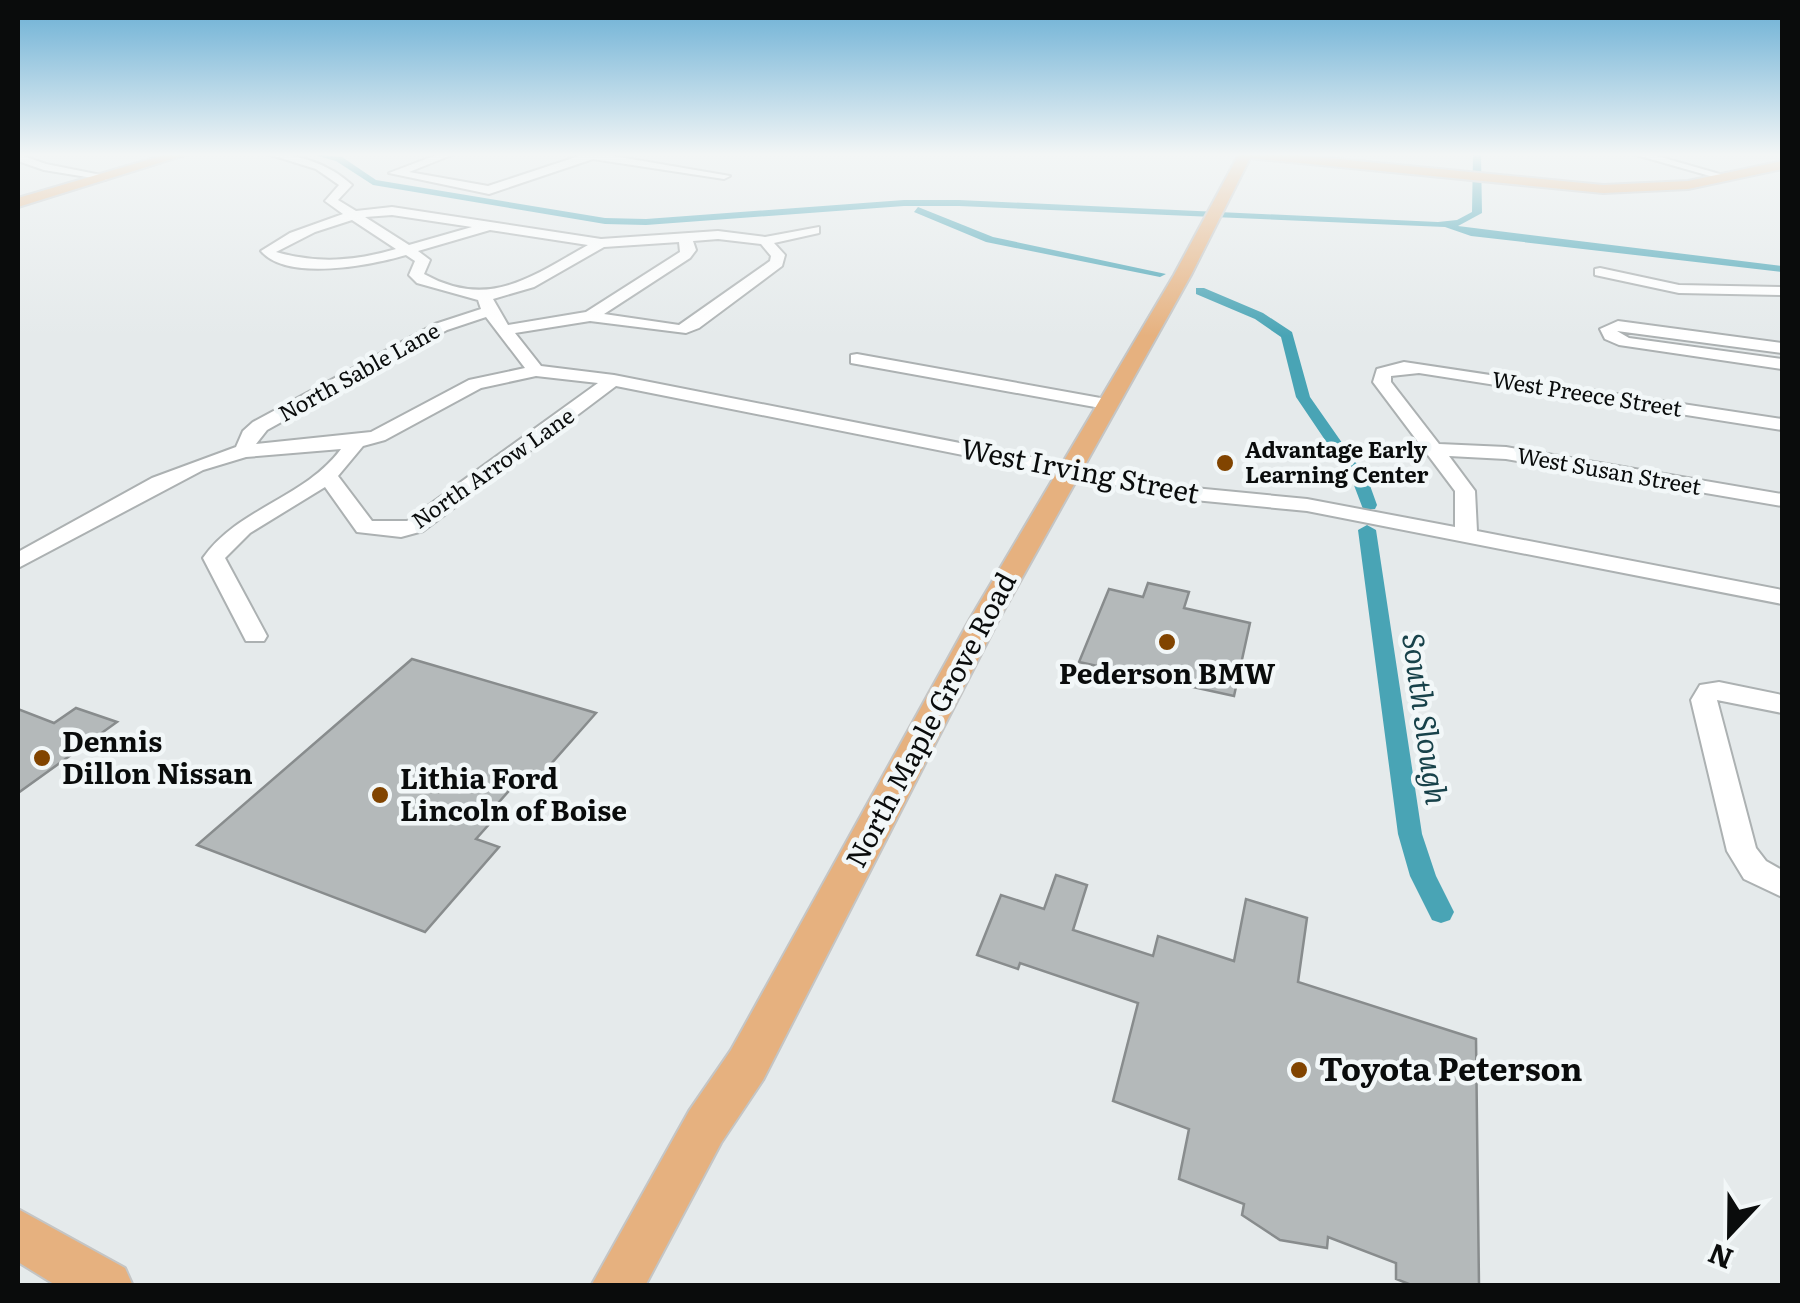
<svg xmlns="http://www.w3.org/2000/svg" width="1800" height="1303" viewBox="0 0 1800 1303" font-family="Literata,serif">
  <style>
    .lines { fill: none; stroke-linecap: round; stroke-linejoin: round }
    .canal { fill: #49a4b5; fill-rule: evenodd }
    .building { fill: #b4b9ba; stroke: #888c8d; stroke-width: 2.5 }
    .minor-casing { stroke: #acb1b2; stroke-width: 4 }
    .major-casing { stroke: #c4c5c5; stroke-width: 4 }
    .minor { fill: #fff; fill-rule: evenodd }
    .major { fill: #e6b17f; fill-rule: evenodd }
    .poi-dot { fill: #814400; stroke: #f2f7f8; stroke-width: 4 }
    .labels { text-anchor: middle; stroke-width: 9; stroke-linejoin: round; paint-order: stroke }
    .far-street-label { font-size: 22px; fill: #0a0c0c; stroke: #f2f7f8 }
    .far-poi-label { font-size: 22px; font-weight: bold; fill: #0a0c0c; stroke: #f2f7f8; text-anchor: start }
    .street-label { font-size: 28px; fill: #0a0c0c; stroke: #f2f7f8 }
    .poi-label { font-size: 28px; font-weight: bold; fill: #0a0c0c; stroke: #f2f7f8; text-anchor: start }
    .water-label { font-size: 30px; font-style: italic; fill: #18424a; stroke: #f2f7f8 }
    .near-poi-label { font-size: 32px; font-weight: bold; fill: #0a0c0c; stroke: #f2f7f8; text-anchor: start }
  </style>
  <rect width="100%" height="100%" fill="#e5eaeb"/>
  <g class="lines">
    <path class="canal" d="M311,154L342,157L376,180L605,218L646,219L904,200H959L1438,222L1457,220L1472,212L1473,154H1481L1482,213L1458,226L1782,266V272L1471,236L1445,227L959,206H904L646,225L605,224L373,185L336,161Z
      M918,207L993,237L1166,274L1160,277L986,242L914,212Z
      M1196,288H1204L1263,313L1292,332L1310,397L1368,480L1377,505L1375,509H1363L1352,480L1296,397L1281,337L1255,319L1196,294Z
      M1367,525L1376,530L1422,834L1436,876L1454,912L1450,920L1441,923L1432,920L1410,876L1398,834L1358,530Z"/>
  </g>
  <path class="building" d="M1148,583L1189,592L1184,608L1250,623L1234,696L1079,662L1109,589L1143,597Z
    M412,659L596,713L536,781L522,776L492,810L500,812L476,839L499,847L425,932L197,845Z
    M76,708L117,722L18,793V709L54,723Z
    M1056,875L1087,885L1073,930L1153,956L1158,936L1234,961L1246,899L1307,918L1298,982L1476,1039L1479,1286H1414L1396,1279V1263L1328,1237L1327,1248L1280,1240L1242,1215L1244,1204L1179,1179L1189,1129L1113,1101L1138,1003L1020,963L1018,969L977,955L1001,895L1044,909Z"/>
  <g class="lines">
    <defs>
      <path id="minor" d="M18,154L46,164L111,177L105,180L44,170L18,161Z
        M268,154C299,154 329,164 352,185L338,200L356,211L392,207L601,239L718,231L765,237L819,227V233L774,243L785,255L782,266L699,328L686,333L590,321L515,333L541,366L614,375L1184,487L1307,499L1455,527V491L1373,382L1377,369L1404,362L1782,419V430L1419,373L1391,376V382L1439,444L1506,447L1782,494V506L1506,459L1449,456L1475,491L1477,531L1782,590V604L1307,511L1184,499L616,386L423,531L401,537L357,532L325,487L250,533L225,558L267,636L264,641H246L203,558C238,508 305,498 341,449L246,457L203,470L18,568V552L152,478L236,447L243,431L253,422L435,324L481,309L478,300L417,283L409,275L415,261L406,255C372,265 287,282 261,251L290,233L343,214L325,201L339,185L316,169ZM392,215L472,227L409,245L365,217ZM352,220L396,249C355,261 318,264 276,252L315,232ZM490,230L588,245C531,277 489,310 424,274L430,260L418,251ZM718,239L761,244L771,256L770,261L679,325L604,314L690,258L696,250L693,241ZM679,242L680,252L586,312L508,325L493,299L534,287L604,247ZM486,317L525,368L469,380L371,432L256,444L267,430L447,330ZM536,376L598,383L407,521H372L338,476L363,446L385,440L481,388Z
        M439,154H454L409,172L488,186L579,156L577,154H602L730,176L724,179L593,159L489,194L389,173Z
        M1633,154H1650L1730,177L1724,180Z
        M1600,268L1679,285L1782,287V295L1679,293L1595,275V269Z
        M1618,321L1782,343V353L1617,331L1629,338L1782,359V369L1619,345L1605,339L1600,329Z
        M857,354L1106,399L1115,404L1106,409L851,363V355Z
        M1719,682L1782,695V713L1717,700L1756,848L1766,861L1782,870V897L1744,879L1727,851L1691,700L1700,685Z"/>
      <path id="major" d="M168,154H188L18,207V198Z
        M1239,154H1286L1603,185L1688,181L1782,161V169L1688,189L1603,193L1250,158L1191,275L999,619L763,1080L721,1143L645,1286H591L689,1111L731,1050L970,619L1174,275Z
        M18,1209L125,1268L133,1286H57L18,1262Z"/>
    </defs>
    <use href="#minor" class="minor-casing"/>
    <use href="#major" class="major-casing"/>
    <use href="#minor" class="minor"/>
    <use href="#major" class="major"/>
  </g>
  <linearGradient id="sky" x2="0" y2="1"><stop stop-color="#68aed4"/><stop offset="0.46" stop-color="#f3f6f6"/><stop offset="1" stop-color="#f3f6f6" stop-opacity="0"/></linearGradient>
  <rect width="1800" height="336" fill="url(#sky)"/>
  <g class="poi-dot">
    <circle cx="1225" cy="463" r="10"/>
    <circle cx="1167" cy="642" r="10"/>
    <circle cx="42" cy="758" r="10"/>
    <circle cx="380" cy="795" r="10"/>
    <circle cx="1299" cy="1070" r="10"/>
  </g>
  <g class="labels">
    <g class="far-street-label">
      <text transform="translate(359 372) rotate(-29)" y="8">North Sable Lane</text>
      <text transform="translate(1587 394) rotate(9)" y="8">West Preece Street</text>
      <text transform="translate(493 468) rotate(-35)" y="8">North Arrow Lane</text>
      <text transform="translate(1609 471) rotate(10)" y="8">West Susan Street</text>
    </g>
    <g class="far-poi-label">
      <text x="1245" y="458">Advantage Early<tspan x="1245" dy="25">Learning Center</tspan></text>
    </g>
    <g class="street-label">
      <text transform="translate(1080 471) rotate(11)" y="10">West Irving Street</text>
      <text transform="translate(931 720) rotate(-62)" y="10">North Maple Grove Road</text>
    </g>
    <g class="poi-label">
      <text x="1167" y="684" text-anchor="middle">Pederson BMW</text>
      <text x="62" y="752">Dennis<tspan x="62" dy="32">Dillon Nissan</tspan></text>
      <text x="400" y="789">Lithia Ford<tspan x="400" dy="32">Lincoln of Boise</tspan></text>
    </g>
    <g class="water-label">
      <text transform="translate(1424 719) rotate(82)" y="10">South Slough</text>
    </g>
    <g class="near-poi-label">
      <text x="1319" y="1081">Toyota Peterson</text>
    </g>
  </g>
  <rect width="1800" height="1303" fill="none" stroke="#0a0c0c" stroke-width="40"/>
  <g transform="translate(1730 1233) rotate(202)" stroke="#f2f7f8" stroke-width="8" paint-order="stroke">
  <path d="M0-8L18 38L0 25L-18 38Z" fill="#0a0c0c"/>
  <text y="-15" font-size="28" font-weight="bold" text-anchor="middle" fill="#0a0c0c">N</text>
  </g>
</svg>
